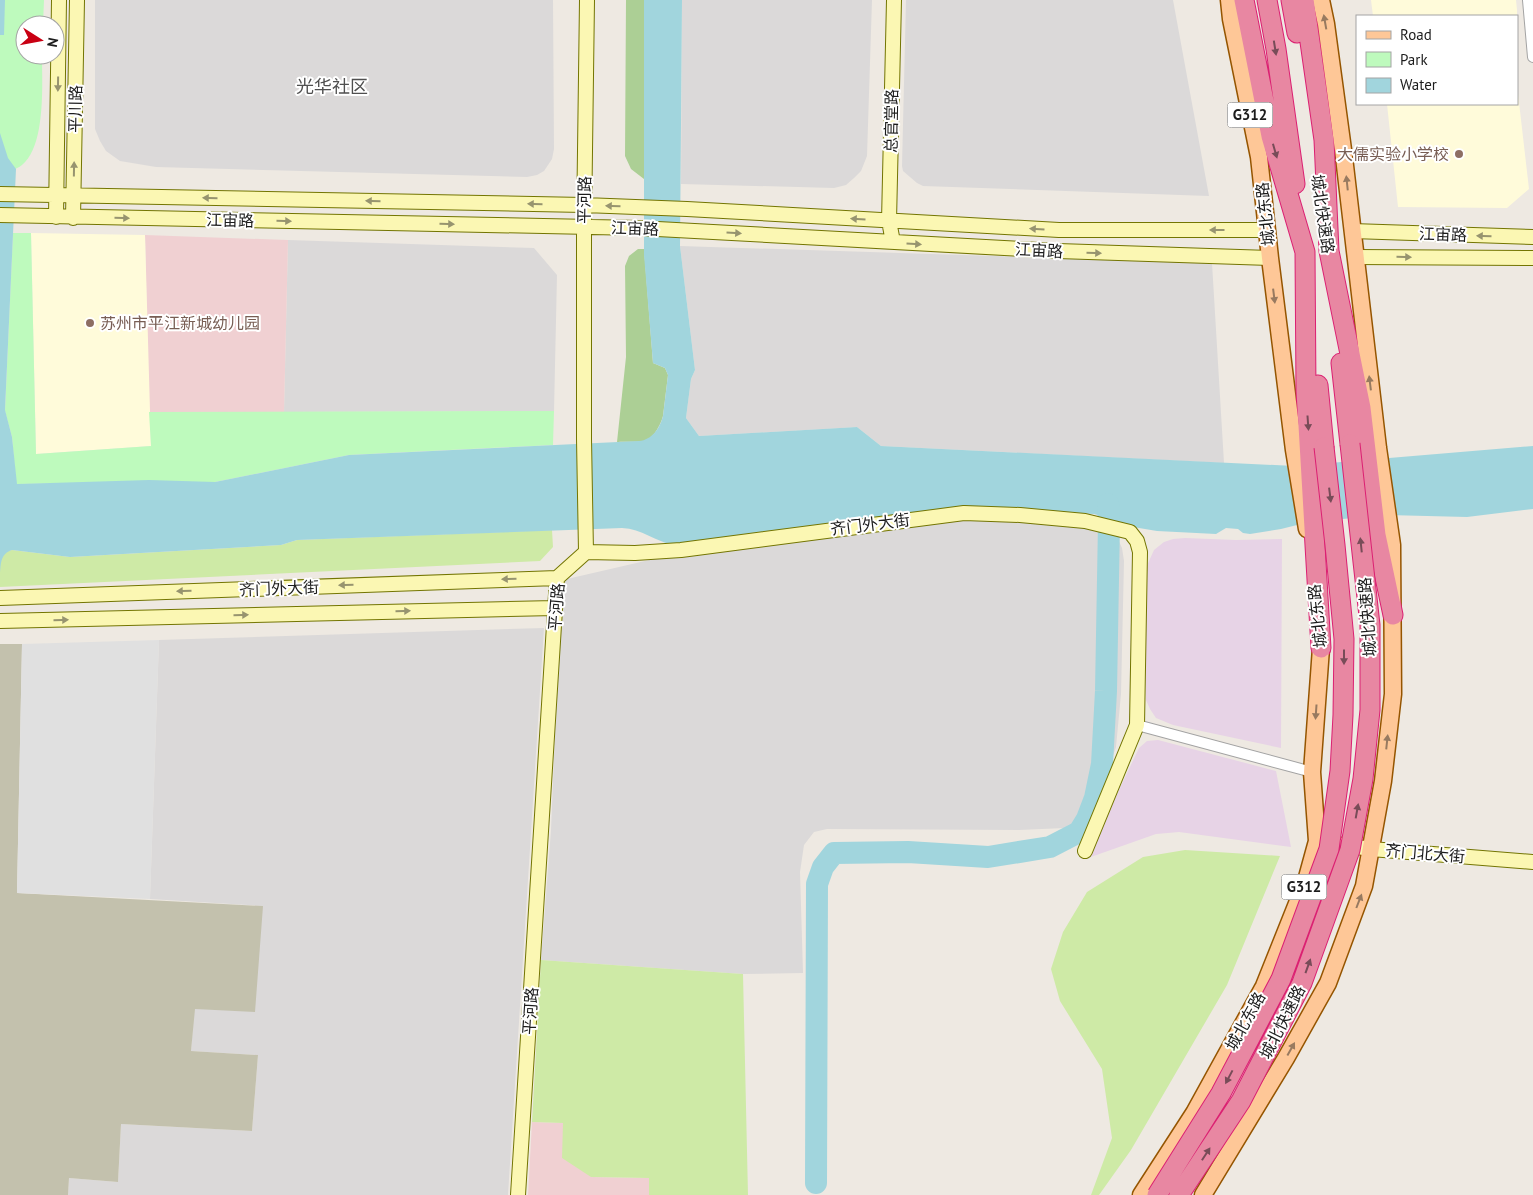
<svg xmlns="http://www.w3.org/2000/svg" width="1533" height="1195" viewBox="0 0 1533 1195" font-family="'PT Sans','Noto Sans SC',sans-serif">
  <style>
    .residential { fill: #dbd9d9 }
    .commercial { fill: #f0d0d2 }
    .industrial { fill: #e7d3e6 }
    .education { fill: #fffbda }
    .construction { fill: #c3c1ad }
    .grass { fill: #ceeaa6 }
    .forest { fill: #accf95 }
    .park { fill: #befabd }
    .parking { fill: #e0e0e0 }
    .water { fill: #a1d5dd }
    .lines { fill: none; stroke-linecap: round; stroke-linejoin: round }
    .river { stroke: #a1d5dd; stroke-width: 22 }
    .street-casing { stroke: #a3a3a3; stroke-width: 12 }
    .secondary-casing { stroke: #737502; stroke-width: 16 }
    .primary-casing { stroke: #955500; stroke-width: 19 }
    .highway-casing { stroke: #db2072; stroke-width: 21 }
    .street { stroke: #fff; stroke-width: 10 }
    .secondary { stroke: #fbf7b3; stroke-width: 14 }
    .primary { stroke: #fec797; stroke-width: 16 }
    .highway { stroke: #e887a2; stroke-width: 19 }
    .highway-bridge-casing { stroke: #db2072; stroke-width: 21; stroke-linecap: butt }
    .highway-bridge { stroke: #e887a2; stroke-width: 19 }
    .oneway { fill: #987a60 }
    .oneway2 { fill: #784c58 }
    .oneway3 { fill: #97946f }
    .education-dot { fill: #8d6e63; stroke: #fff; stroke-width: 2 }
    .labels { text-anchor: middle; stroke-width: 4; stroke-linejoin: round; paint-order: stroke }
    .shield { fill: #fff; stroke: #606060; stroke-width: 1 }
    .shield-label { font-size: 15px; font-weight: bold; fill: #1c1c1c }
    .street-label { font-size: 16px; fill: #1c1c1c; stroke: #fff }
    .education-label { font-size: 16px; fill: #785e54; stroke: #fff; text-anchor: end }
    .neighbourhood-label { font-size: 18px; fill: #4f4f4f; stroke: #fff }
  </style>
  <rect width="100%" height="100%" fill="#eee9e2"/>
  <path class="residential" d="M95,0H553L554,149L552,159L544,171L537,175L527,177L156,167L120,161L106,151L100,141L95,129Z
    M682,0H872L867,156L861,171L854,178L846,185L834,188L681,184Z
    M906,0H1173L1209,196L923,186L917,183L903,171L902,166Z
    M288,240L534,248L557,275L554,411L284,412Z
    M680,246L1212,263L1224,463L881,446L857,427L699,436L686,418L691,379L695,370Z
    M978,514L1112,531L1117,537L1122,548L1124,561L1121,694L1116,747L1088,827L1019,830L827,829L814,832L804,845L800,872L803,973L743,974L541,960L551,830L561,588L567,579L684,552Z
    M544,628L508,1195H68L69,1178L118,1182L121,1124L252,1131L258,1055L191,1051L194,1009L263,906L150,899L159,640Z"/>
  <path class="commercial" d="M145,235L288,240L284,412H149Z
    M532,1122L563,1123L591,1177L649,1178V1195H528Z"/>
  <path class="industrial" d="M1185,538L1236,540L1282,539L1281,748L1173,725L1156,718L1150,709L1146,700L1143,592L1145,570L1154,550L1164,542L1173,539Z
    M1158,740L1276,771L1291,847L1179,832L1156,834L1088,858L1094,842L1139,748L1147,741Z"/>
  <path class="education" d="M1371,0H1516L1517,10V27V16H1373Z
    M1517,85L1529,189L1507,208L1398,207L1387,104H1517Z
    M31,233L145,235L151,446L36,454Z"/>
  <path class="construction" d="M0,644H22L17,893L263,906L255,1012L195,1009L191,1051L258,1055L252,1131L121,1124L118,1182L69,1178L68,1195H0Z"/>
  <path class="grass" d="M552,530L553,547L540,561L0,587V552L12,550L70,557L281,545L297,540Z
    M1185,850L1280,856L1227,985L1131,1150L1099,1195H1091L1112,1138L1102,1069L1060,1001L1051,969L1063,932L1087,892L1143,857Z
    M541,960L743,974L748,1195H649V1178L591,1177L562,1158L563,1123L532,1122Z"/>
  <path class="forest" d="M626,0H644V179L631,169L625,156Z
    M638,249H644L653,363L665,368L668,375L663,416C661,424 654,437 647,440C641,443 624,441 617,442L626,357L625,266L629,256Z"/>
  <path class="park" d="M0,0H44L43,25H25V55H42C42,83 46,146 22,165C16,170 8,171 0,172Z
    M13,233H31L36,454L151,446L149,412L554,411L553,445L349,455L215,482L16,484L12,437L5,411Z"/>
  <path class="parking" d="M159,640L150,899L17,893L22,644Z"/>
  <path class="water" d="M0,0H5L4,35H0Z
    M644,0H682L680,246L695,370L691,379L686,418L699,436L857,427L881,446L1294,466L1533,446V509L1467,517L1387,515L1309,522L1281,529L1250,534L1243,533L1238,529L1226,528L1216,534L1157,531L1109,523L1101,516L1094,514L953,508L673,545C655,541 642,529 622,528L297,540L281,545L70,557L12,550C0,554 1,564 0,574V133L8,158L16,169L5,410L12,437L17,484L149,480L215,482L349,455L639,441C652,440 660,428 663,416L668,375L665,368L653,363L644,255Z"/>
  <g class="lines">
    <path class="river" d="M816,1183L817,884L823,867L834,853L908,852L988,857L1050,847L1079,832L1087,819L1095,798L1102,764L1106,691L1109,523L1108,504"/>
    <defs>
      <path id="street" d="M1528,0L1533,57
        M1137,725L1312,772"/>
      <path id="secondary" d="M0,194L584,205L687,209L1059,230H1266
        M0,215L639,228L1058,251L1270,258
        M56,217L59,0
        M73,218L77,0
        M1352,231L1533,237
        M893,242L889,221L894,0
        M1355,257L1533,258
        M586,552L635,553L681,550L964,513L1020,515L1085,521L1130,532L1137,541L1140,552L1137,725L1085,851
        M586,552L584,439V226L587,0
        M0,598L557,578
        M0,621L555,608
        M1322,842L1371,849L1533,862
        M518,1195L557,578L586,552"/>
      <path id="primary" d="M1229,0L1231,19L1259,157L1270,258L1294,450L1307,529
        M1141,1195L1194,1113L1264,986L1306,881L1317,841L1312,772L1321,648L1320,635
        M1203,1195L1286,1058L1328,983L1364,886L1383,781L1393,694L1392,545L1378,448L1344,157L1326,24L1321,0"/>
      <path id="highway" d="M1244,0L1271,136L1305,252L1306,391L1321,648
        M1267,0L1276,49L1295,184
        M1291,0L1297,33
        M1304,0L1324,140L1329,251L1361,408L1376,535L1393,615
        M1341,363L1350,444
        M1318,385L1324,447"/>
    </defs>
    <use href="#street" class="street-casing"/>
    <use href="#secondary" class="secondary-casing"/>
    <use href="#primary" class="primary-casing"/>
    <use href="#highway" class="highway-casing"/>
    <use href="#street" class="street"/>
    <use href="#secondary" class="secondary"/>
    <use href="#primary" class="primary"/>
    <use href="#highway" class="highway"/>
    <defs>
      <path id="highway-bridge" d="M1157,1195L1221,1093L1281,979L1329,849L1340,771L1343,715L1344,639L1335,545L1324,447
        M1179,1195L1241,1101L1302,983L1350,850L1363,779L1370,710V625L1350,444"/>
    </defs>
    <use href="#highway-bridge" class="highway-bridge-casing"/>
    <use href="#highway-bridge" class="highway-bridge"/>
  </g>
  <defs><path id="oneway-solid" d="M-6-.8H1V-3.2L6.5 0L1 3.2V.8H-6Z" transform="scale(1.25)"/></defs>
  <g class="oneway">
    <use href="#oneway-solid" transform="translate(1325 22) rotate(-100)"/>
    <use href="#oneway-solid" transform="translate(1347 183) rotate(-96)"/>
    <use href="#oneway-solid" transform="translate(1274 296) rotate(83)"/>
    <use href="#oneway-solid" transform="translate(1370 383) rotate(-97)"/>
    <use href="#oneway-solid" transform="translate(1316 712) rotate(94)"/>
    <use href="#oneway-solid" transform="translate(1387 742) rotate(-84)"/>
    <use href="#oneway-solid" transform="translate(1359 901) rotate(-69)"/>
    <use href="#oneway-solid" transform="translate(1291 1049) rotate(-61)"/>
  </g>
  <g class="oneway2">
    <use href="#oneway-solid" transform="translate(1275 48) rotate(81)"/>
    <use href="#oneway-solid" transform="translate(1275 151) rotate(74)"/>
    <use href="#oneway-solid" transform="translate(1308 423) rotate(86)"/>
    <use href="#oneway-solid" transform="translate(1330 495) rotate(83)"/>
    <use href="#oneway-solid" transform="translate(1361 545) rotate(-96)"/>
    <use href="#oneway-solid" transform="translate(1344 657) rotate(90)"/>
    <use href="#oneway-solid" transform="translate(1357 811) rotate(-80)"/>
    <use href="#oneway-solid" transform="translate(1308 966) rotate(-70)"/>
    <use href="#oneway-solid" transform="translate(1229 1077) rotate(118)"/>
    <use href="#oneway-solid" transform="translate(1206 1154) rotate(-57)"/>
  </g>
  <g class="oneway3">
    <use href="#oneway-solid" transform="translate(58 84) rotate(91)"/>
    <use href="#oneway-solid" transform="translate(74 169) rotate(-89)"/>
    <use href="#oneway-solid" transform="translate(210 198) rotate(-179)"/>
    <use href="#oneway-solid" transform="translate(373 201) rotate(-179)"/>
    <use href="#oneway-solid" transform="translate(535 204) rotate(-179)"/>
    <use href="#oneway-solid" transform="translate(613 206) rotate(-178)"/>
    <use href="#oneway-solid" transform="translate(122 218) rotate(1)"/>
    <use href="#oneway-solid" transform="translate(858 219) rotate(-177)"/>
    <use href="#oneway-solid" transform="translate(284 221) rotate(1)"/>
    <use href="#oneway-solid" transform="translate(447 224) rotate(1)"/>
    <use href="#oneway-solid" transform="translate(1037 229) rotate(-177)"/>
    <use href="#oneway-solid" transform="translate(1217 230) rotate(-180)"/>
    <use href="#oneway-solid" transform="translate(734 233) rotate(4)"/>
    <use href="#oneway-solid" transform="translate(1484 236) rotate(-178)"/>
    <use href="#oneway-solid" transform="translate(914 244) rotate(3)"/>
    <use href="#oneway-solid" transform="translate(1094 253) rotate(2)"/>
    <use href="#oneway-solid" transform="translate(1404 257) rotate(1)"/>
    <use href="#oneway-solid" transform="translate(509 579) rotate(178)"/>
    <use href="#oneway-solid" transform="translate(346 585) rotate(178)"/>
    <use href="#oneway-solid" transform="translate(184 591) rotate(178)"/>
    <use href="#oneway-solid" transform="translate(403 611) rotate(-1)"/>
    <use href="#oneway-solid" transform="translate(241 615) rotate(-1)"/>
    <use href="#oneway-solid" transform="translate(61 620) rotate(-1)"/>
  </g>
  <g class="education-dot">
    <circle cx="1459" cy="154" r="5"/>
    <circle cx="90" cy="323" r="5"/>
  </g>
  <g class="labels">
    <g class="shield">
      <rect x="1227.5" y="102.5" width="45" height="25" rx="4"/>
      <rect x="1281.5" y="874.5" width="45" height="25" rx="4"/>
    </g>
    <g class="shield-label">
      <text x="1250" y="120">G312</text>
      <text x="1304" y="892">G312</text>
    </g>
    <g class="street-label">
      <text transform="translate(75 109) rotate(-89)" y="6">平川路</text>
      <text transform="translate(891 121) rotate(-89)" y="6">总官堂路</text>
      <text transform="translate(584 200) rotate(-89)" y="6">平河路</text>
      <text transform="translate(1265 214) rotate(-96)" y="6">城北东路</text>
      <text transform="translate(1323 214) rotate(82)" y="6">城北快速路</text>
      <text transform="translate(230 220) rotate(1)" y="6">江宙路</text>
      <text transform="translate(635 228) rotate(2)" y="6">江宙路</text>
      <text transform="translate(1443 234) rotate(2)" y="6">江宙路</text>
      <text transform="translate(1039 250) rotate(3)" y="6">江宙路</text>
      <text transform="translate(870 524) rotate(-7)" y="6">齐门外大街</text>
      <text transform="translate(279 588) rotate(-2)" y="6">齐门外大街</text>
      <text transform="translate(556 607) rotate(-85)" y="6">平河路</text>
      <text transform="translate(1317 616) rotate(-96)" y="6">城北东路</text>
      <text transform="translate(1367 617) rotate(-94)" y="6">城北快速路</text>
      <text transform="translate(1425 853) rotate(5)" y="6">齐门北大街</text>
      <text transform="translate(530 1011) rotate(-86)" y="6">平河路</text>
      <text transform="translate(1245 1021) rotate(-61)" y="6">城北东路</text>
      <text transform="translate(1282 1022) rotate(-63)" y="6">城北快速路</text>
    </g>
    <g class="education-label">
      <text x="1449" y="160">大儒实验小学校</text>
      <text x="100" y="329" text-anchor="start">苏州市平江新城幼儿园</text>
    </g>
    <g class="neighbourhood-label">
      <text x="332" y="93">光华社区</text>
    </g>
  </g>
  <rect x="1356" y="15" width="162" height="90" fill="#ffffff" stroke="#a4a4a4"/>
  <rect x="1366" y="31" width="25" height="8" fill="#fec797" stroke="#a4a4a4"/>
  <text x="1400" y="40" font-size="15" fill="#1c1c1c">Road</text>
  <rect x="1366" y="52" width="25" height="15" fill="#befabd" stroke="#a4a4a4"/>
  <text x="1400" y="65" font-size="15" fill="#1c1c1c">Park</text>
  <rect x="1366" y="78" width="25" height="15" fill="#a1d5dd" stroke="#a4a4a4"/>
  <text x="1400" y="90" font-size="15" fill="#1c1c1c">Water</text>
  <g transform="translate(40 40) rotate(101)"><circle r="24" fill="#ffffff" stroke="#a4a4a4"/>
  <path d="M0-4L9 19L0 12L-9 19Z" fill="#c90013"/>
  <text y="-8" font-size="14" font-weight="bold" text-anchor="middle" fill="#1c1c1c">N</text>
  </g>
</svg>
